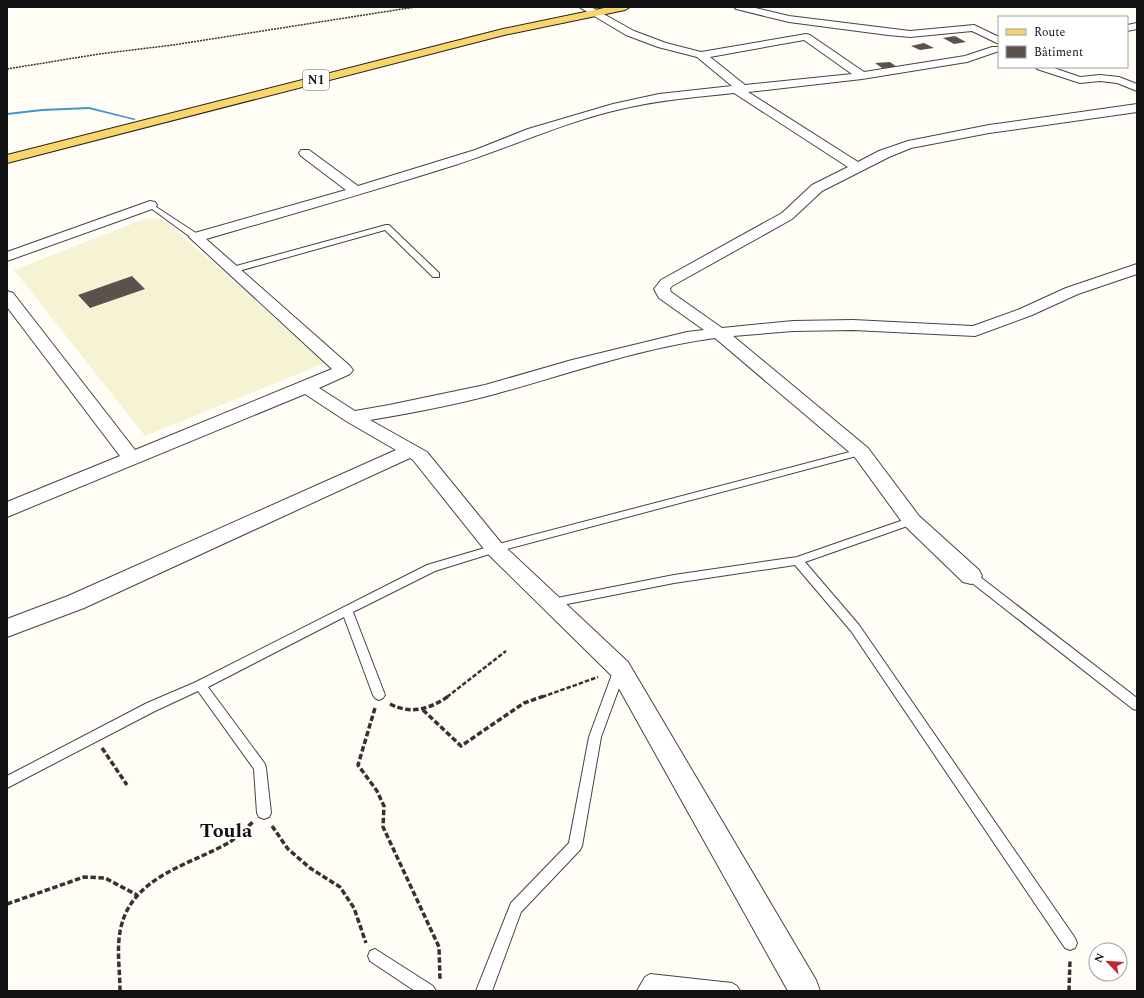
<svg xmlns="http://www.w3.org/2000/svg" width="1144" height="998" viewBox="0 0 1144 998" font-family="Spectral,serif">
  <style>
    .farmland { fill: #f6f3d4 }
    .lines { fill: none; stroke-linecap: round; stroke-linejoin: round }
    .stream { fill: #3f96cf; fill-rule: evenodd }
    .building { fill: #5a524d }
    .lane-casing { stroke: #444; stroke-width: 2 }
    .street-casing { stroke: #444; stroke-width: 2 }
    .primary-casing { stroke: #222; stroke-width: 2 }
    .path-far2 { stroke: #333; stroke-width: 1.5; stroke-dasharray: 2 1; stroke-linecap: butt }
    .path-far1 { stroke: #333; stroke-width: 2.5; stroke-dasharray: 4.5 2; stroke-linecap: butt }
    .path { stroke: #333; stroke-width: 3.5; stroke-dasharray: 5.5 2.5; stroke-linecap: butt }
    .lane { fill: #fff; fill-rule: evenodd }
    .street { fill: #fff; fill-rule: evenodd }
    .primary { fill: #f9d66b; fill-rule: evenodd }
    .labels { text-anchor: middle; stroke-width: 4; stroke-linejoin: round; paint-order: stroke }
    .shield { fill: #fff; stroke: #585858; stroke-width: 1 }
    .shield-label { font-size: 12px; font-weight: bold; fill: #111 }
    .near-district-label { font-size: 20px; font-weight: bold; fill: #111; stroke: #fff }
  </style>
  <rect width="100%" height="100%" fill="#fffdf5"/>
  <path class="farmland" d="M147,218L163,219L325,363L145,436L14,270Z"/>
  <g class="lines">
    <path class="stream" d="M89,107L136,119L134,120L89,109L42,111L7,115V113L42,109Z"/>
  </g>
  <path class="building" d="M955,36L966,42L954,44L943,38Z
    M924,43L934,48L920,50L911,46Z
    M890,62L897,67L882,68L875,63Z
    M132,276L145,289L90,308L78,295Z"/>
  <g class="lines">
    <defs>
      <path id="lane" d="M150,203L199,235V239H193L148,206L147,205Z
        M386,225H389L439,273V277H433L385,230L235,272H229L228,270L229,268Z
        M861,449L866,452L864,454L496,552L435,571L353,612L385,695L383,698L379,700L375,698L373,695L344,617L208,687L265,764L266,768L271,813L269,817L264,819L259,817L257,813L254,769L198,691L155,711L7,788V776L147,703L196,682L427,565L495,545Z
        M912,517L916,519L917,521L916,523L805,562L859,625L1075,938L1077,943L1075,948L1070,950L1065,948L851,631L795,565L674,583L552,607L548,606L546,603L548,600L552,599L674,575L797,557Z
        M971,572L975,573L1137,698V710L1133,709L967,579L966,576L967,573Z
        M620,664L624,666L626,669L601,737L582,846L580,850L521,912L492,991H476L511,903L569,843L589,737L614,669L616,666Z
        M375,949L433,986L436,991H415L370,961L368,956L370,951Z
        M650,974L732,983L737,986L740,991H637L645,977Z"/>
      <path id="street" d="M579,7H591L634,31L666,43L701,52L806,34L810,35L864,72L965,56L992,47H999V51L967,62L862,79L748,92L858,162L879,151L908,141L989,125L1137,104V112L989,133L911,148L889,157L822,191L792,219L672,286L670,289L671,292L722,328L793,321L853,320L973,326L1020,309L1066,288L1137,264V274L1078,294L1032,315L975,336L853,330L793,331L733,336L868,448L919,516L979,570L982,576L979,582L971,584L963,582L905,526L854,456L715,338C640,348 568,374 495,394C454,405 412,413 370,420L427,452L502,544L628,662L816,980L820,991H788L612,676L488,554L413,460L410,458L84,608L7,637V619L68,596L396,450L346,421L305,394L7,517V502L120,456L7,307V291L13,293L135,450L332,369L189,237L191,234L346,190L301,156L299,153L301,150H309L358,186L475,150L528,129L613,104L659,94L732,86L697,57L658,47L626,35ZM804,40L852,74L745,85L710,57ZM734,93L848,167L812,185L782,213L661,280L654,289L659,298L704,330L687,332L572,360L485,385L389,405L355,411L319,388L350,374L353,370L350,366L206,239C289,215 373,191 455,165C511,147 564,122 621,109C658,100 696,97 734,93Z
        M734,7H751L789,16L910,31L974,25L999,37V44L972,31L910,37L888,35L789,22L736,9Z
        M1137,23V29L1127,31V25Z
        M1036,67H1051L1080,77L1100,75L1119,77L1137,84V91L1117,83L1100,81L1080,83L1037,69Z
        M150,201L155,202L157,205L155,208L7,261V252Z"/>
      <path id="primary" d="M609,7H630L625,10L504,35L7,163V155L503,29Z"/>
    </defs>
    <use href="#lane" class="lane-casing"/>
    <use href="#street" class="street-casing"/>
    <use href="#primary" class="primary-casing"/>
    <path class="path-far2" d="M7,69L99,54L173,45L415,7"/>
    <path class="path-far1" d="M447,697L506,651
      M542,697L598,677"/>
    <path class="path" d="M390,704C412,715 429,709 449,696
      M375,708L358,765L377,791L384,806L383,827L439,947L440,979
      M423,710L461,746L524,703L544,696
      M102,748L127,785
      M272,826L288,849L310,868L340,887L354,908L366,943
      M7,904L84,877L105,878L137,895
      M120,991C120,970 116,948 121,927C133,876 190,865 230,842C238,836 245,829 253,822
      M1069,991L1070,960"/>
    <use href="#lane" class="lane"/>
    <use href="#street" class="street"/>
    <use href="#primary" class="primary"/>
  </g>
  <g class="labels">
    <rect class="shield" x="303" y="70" width="26" height="20" rx="3"/>
    <g class="shield-label">
      <text x="316" y="84">N1</text>
    </g>
    <g class="near-district-label">
      <text x="226" y="837">Toula</text>
    </g>
  </g>
  <rect width="1144" height="998" fill="none" stroke="#111111" stroke-width="16"/>
  <rect x="998" y="16" width="130" height="52" fill="#ffffff" stroke="#a0a0a0"/>
  <rect x="1006" y="29" width="20" height="6" fill="#f9d66b" stroke="#a0a0a0"/>
  <text x="1034" y="36" font-size="12" fill="#111111">Route</text>
  <rect x="1006" y="46" width="20" height="12" fill="#5a524d" stroke="#a0a0a0"/>
  <text x="1034" y="56" font-size="12" fill="#111111">Bâtiment</text>
  <g transform="translate(1108 962) rotate(295)"><circle r="19" fill="#ffffff" stroke="#a0a0a0"/>
  <path d="M0-3L7 15L0 10L-7 15Z" fill="#c4262e"/>
  <text y="-6" font-size="11" font-weight="bold" text-anchor="middle" fill="#111111">N</text>
  </g>
</svg>
